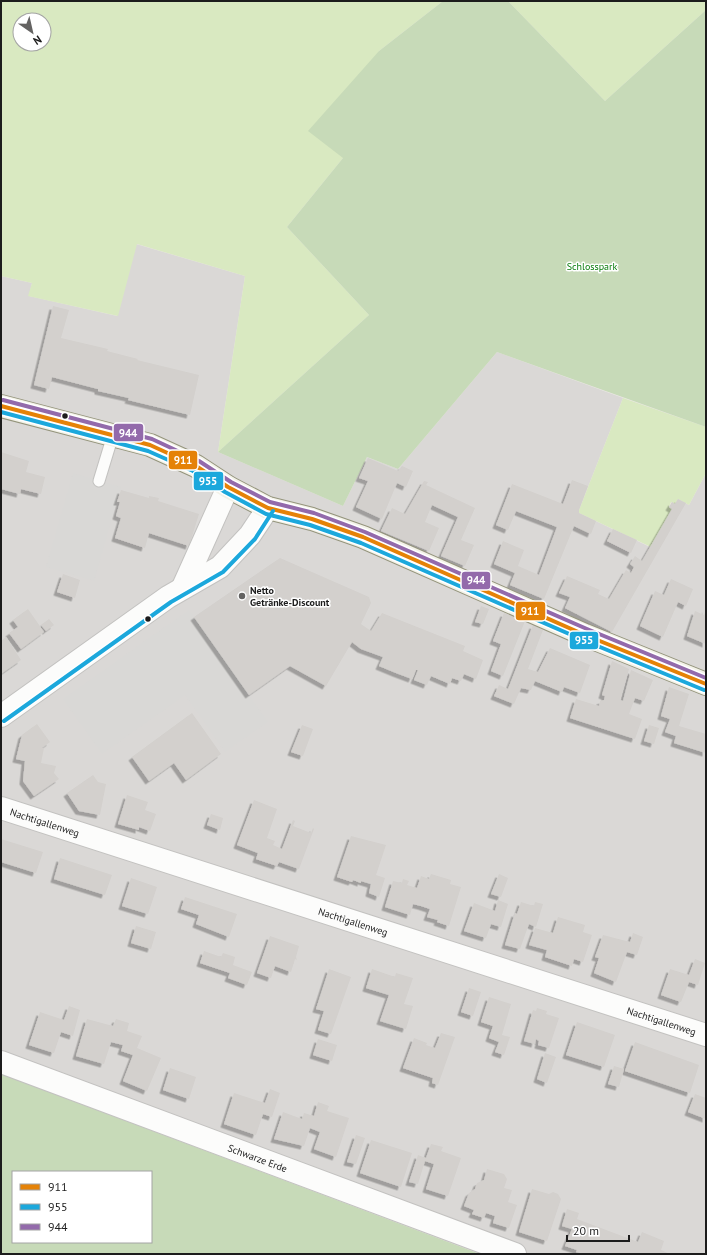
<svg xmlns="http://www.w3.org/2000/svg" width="707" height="1255" viewBox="0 0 707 1255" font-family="'PT Sans',sans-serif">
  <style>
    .residential { fill: #dad8d6 }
    .religious { fill: #d9d8d6 }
    .grass { fill: #d9e9c1; fill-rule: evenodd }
    .forest { fill: #c7dab8; fill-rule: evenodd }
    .building { fill: #d3d0cd; filter: url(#shadow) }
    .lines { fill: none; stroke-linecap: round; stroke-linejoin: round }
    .lane-casing { stroke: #c3c2c0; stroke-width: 13 }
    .street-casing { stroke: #c3c2c0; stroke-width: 24 }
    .secondary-casing { stroke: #94947c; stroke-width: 24 }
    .lane { stroke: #fcfcfb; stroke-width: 11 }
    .street { stroke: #fcfcfb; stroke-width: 22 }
    .secondary { stroke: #f3f2e8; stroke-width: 22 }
    .bus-1-casing { stroke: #fff; stroke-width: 7 }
    .bus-2-casing { stroke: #fff; stroke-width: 7 }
    .bus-3-casing { stroke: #fff; stroke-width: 7 }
    .bus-1 { stroke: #e58207; stroke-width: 4 }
    .bus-2 { stroke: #1ca8dc; stroke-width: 4 }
    .bus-3 { stroke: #936aab; stroke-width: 4 }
    .bus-dot { fill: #1c1c1c; stroke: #fff; stroke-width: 1.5 }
    .poi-dot { fill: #646362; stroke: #fff; stroke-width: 1.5 }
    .labels { text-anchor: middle; stroke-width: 3; stroke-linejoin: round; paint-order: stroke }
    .park-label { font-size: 10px; fill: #087b0b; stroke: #fff }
    .poi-label { font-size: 10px; font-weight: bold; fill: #1c1c1c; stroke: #fff; text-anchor: start }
    .street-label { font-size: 10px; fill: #1c1c1c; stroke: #fff }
    .line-badge { stroke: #fff; stroke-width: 1.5 }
    .badge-label { font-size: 11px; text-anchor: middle; font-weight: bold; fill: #fff }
  </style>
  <defs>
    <filter id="shadow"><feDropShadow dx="-3.5" dy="3.5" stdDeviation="0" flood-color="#0004"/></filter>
  </defs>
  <rect width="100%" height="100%" fill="#ebe8e4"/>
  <path class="residential" d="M136,244L245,276L218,452L343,506L367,457L398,469L497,352L623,398L579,510V513L650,547L672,502L678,499L689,505L706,473V1254H480L1,1074V276L32,283L29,296L117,316Z"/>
  <path class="religious" d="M73,473L121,487L94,581L46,567Z
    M189,610L268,722L225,752L185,695L102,754L63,699Z"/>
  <path class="grass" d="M1,1H443L379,51L343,158L287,227L369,315L218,452L245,276L137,244L118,316L28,296L32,283L1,276ZM20,20H44V44H20Z
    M508,1H706V10L605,101Z
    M623,398L706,427V473L689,505L678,499L675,504L671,502L669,507L672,509L651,547L579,513V510Z"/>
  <path class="forest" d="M443,1H508L605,101L706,10V427L497,352L398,469L367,457L343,506L218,452L369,315L287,227L343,158L308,131L379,51Z
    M1,1074L480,1254H1ZM13,1172H151V1242H13Z"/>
  <path class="building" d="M53,306L69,310L61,338L108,349L107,351L138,359L137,360L199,375L190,415L128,400L129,398L98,391V389L52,377L49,389L34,385Z
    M1,452L29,461L26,472L45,477L41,494L21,489L20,494L1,489Z
    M368,458L398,471L402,466L413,471L406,487L397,483L382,519L356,507L368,481L359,478Z
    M572,480L588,486L579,510V513L596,521L591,534L574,526L544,599L510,585L515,573L494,564L503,541L524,550L518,566L539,575L557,527L516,511L508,530L496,525L512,484L563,504Z
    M424,481L428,482L426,485L475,508L461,540L474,545L465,566L441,556L458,517L432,505L425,522L439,528L429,551L381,531L392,508L405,514Z
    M121,490L149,498V496L159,498L158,501L199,514L189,546L149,533L145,548L115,538L121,518L116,516L120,502H117Z
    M678,499L686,503L612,632L565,608L570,597L559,593L567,576L600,590L598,594L609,599L626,570L631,573L634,567L630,564L635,556L642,561L672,509L669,507L672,502L675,504Z
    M613,529L637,540L631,553L607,541Z
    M280,558L369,597L371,603L361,624L371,631L382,613L465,646L463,651L483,660L476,679L464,674L461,681L452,678L450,684L431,676L427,685L414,680L418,670H416L412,679L396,673L399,663L396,673L379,666L383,657L361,649L352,642L326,686L290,666L249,695L194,617Z
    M63,574L80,580L75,598L57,592Z
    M671,579L693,589L686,606L678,602L663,637L640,626L655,591L664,595Z
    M481,606L489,609L483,624L475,622Z
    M28,609L44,632L21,649L9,633L18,627L13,620Z
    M706,609V644L687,636L695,611L704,615Z
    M504,613L525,621L503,676L491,671L501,644L493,641Z
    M49,619L54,625L46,631L41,625Z
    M533,625L543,630L528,669L538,672L550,648L590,665L580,693L564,687L562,692L535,681L531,690L521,688L514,704L494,696L499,685L508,689Z
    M6,637L21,660L1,674V641Z
    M612,661L629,669L620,700L623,701L631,670L653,680L644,701L635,698L629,714L642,719L635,739L570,718L576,699L599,706L600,701L604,700L605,696L602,695Z
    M669,687L689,694L679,726L706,734V753L674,743L676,736L665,732L670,719L661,716Z
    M192,713L221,754L186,780L174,763L149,781L132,757Z
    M37,724L50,742L42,748H44L41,763L56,766L54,773L59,779L34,796L23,781L25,761L16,759L22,735Z
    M302,725L313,729L303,756L291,752Z
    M649,725L659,728L654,744L644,741Z
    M93,775L98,782L106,784L100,815L79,811L67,793Z
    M127,795L148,802L145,810L156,814L150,831L139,827V830L118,824Z
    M254,800L277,809L267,838L275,841L273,845L282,849L293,820L295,821L293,826L311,833L313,828L314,829L299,869L279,862L277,866L256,859L258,853L237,845Z
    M211,814L223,818L220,830L207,825Z
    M351,836L386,845L376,875L385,878L379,897L369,893L371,884L361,881V883L353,880L352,882L337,877Z
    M1,839L43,852L36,873L1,862Z
    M60,858L112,875L105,895L54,879Z
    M431,874L451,880L450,884L461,887L449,926L437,922L438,920L427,917L430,909L421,906L413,904L410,915L385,907L393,881L402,883L403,879L409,881L407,885L417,888L421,876L429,879Z
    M499,874L508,878L501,897L491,894Z
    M131,878L157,887L148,914L122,906Z
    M185,897L237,914L229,937L196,924L199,915L181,909Z
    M498,900L508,904L501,927L491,924L486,938L464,931L474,903L495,911Z
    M521,902L534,906L535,902L543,904L536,927L529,924L520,949L505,945L515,913L517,914Z
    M558,917L585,925L583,932L592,935L583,962L574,959L572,966L545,957L547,950L529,945L535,928L553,933Z
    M136,926L156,932L151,949L131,943Z
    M633,933L643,937L637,955L627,952L616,982L594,973L599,958L595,957L603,935L630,942Z
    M270,936L299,946L296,957L297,960L295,959L291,972L275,966L271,978L257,973Z
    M204,951L221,957L223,953L235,957L233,965L252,972L247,985L228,978L230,973L200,963Z
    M695,959L705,963L698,985L689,982L681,1002L661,995L670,969L689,975Z
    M329,969L351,977L331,1034L318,1030L324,1011L316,1009Z
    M372,969L395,977L396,973L413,978L404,1004L413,1006L406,1029L380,1021L389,995L366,988Z
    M469,988L481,992L473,1016L461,1012Z
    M489,997L511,1004L502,1035L510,1037L504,1055L495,1052L499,1042L489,1038L493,1026L481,1022Z
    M69,1006L80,1010L73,1036L61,1032L54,1053L29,1045L40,1012L64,1020Z
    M537,1008L547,1011L546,1014L559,1018L549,1048L538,1045L539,1041L536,1039L535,1044L524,1041L533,1010L536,1011Z
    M87,1019L113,1026L116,1019L129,1023L127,1031L142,1036L137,1048L161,1058L147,1091L123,1081L133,1055L121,1051L123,1045L111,1042L104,1064L76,1056Z
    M577,1022L615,1035L604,1067L566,1055Z
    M441,1033L455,1037L438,1085L432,1083L433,1078L403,1068L414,1038L427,1043L426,1045L435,1048Z
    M318,1039L337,1045L332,1061L313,1055Z
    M635,1042L699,1065L690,1093L625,1071Z
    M545,1053L556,1057L547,1083L537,1079Z
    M614,1066L624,1069L619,1087L608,1084Z
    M170,1068L196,1077L189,1099L163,1090Z
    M270,1089L280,1093L272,1117L263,1114L256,1135L224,1124L234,1093L265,1103Z
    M695,1094L706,1098V1119L688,1112Z
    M318,1102L329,1106L327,1111L349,1118L336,1157L314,1149L320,1132L310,1128L304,1146L274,1139L283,1112L302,1119L304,1113L314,1116Z
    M356,1135L365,1138L356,1164L347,1162Z
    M371,1140L412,1153L401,1187L360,1173Z
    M431,1144L443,1147L441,1151L461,1158L448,1196L426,1189L434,1164L425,1161L418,1184L409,1182L418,1155L426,1158Z
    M487,1169L504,1174L507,1179L504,1188L512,1190L508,1202L517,1205L509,1228L493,1223L495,1216L486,1213L484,1218L472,1214L474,1210L464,1206L469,1193L475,1189L477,1183L484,1180Z
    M532,1189L549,1194L553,1192L558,1194L561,1199L547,1241L519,1232Z
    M567,1209L579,1213L577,1219L638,1242L642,1232L664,1241L661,1250L670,1254H583L576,1252L577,1250L565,1246L572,1229L562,1226Z"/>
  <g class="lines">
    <defs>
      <path id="lane" d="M99,481L113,435"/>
      <g id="street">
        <path d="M183,587L228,487"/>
        <path d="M1,716L168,597L220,567L250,535L268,508"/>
        <path id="s1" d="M1,808L706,1035"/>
        <path id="s2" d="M1,1062L515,1254"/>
      </g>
      <path id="secondary" d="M1,406L150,445L196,466L228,487L268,508L312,519L363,537L585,635L706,684"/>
    </defs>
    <use href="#lane" class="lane-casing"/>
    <use href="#street" class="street-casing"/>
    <use href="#secondary" class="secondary-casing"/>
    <use href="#lane" class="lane"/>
    <use href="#street" class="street"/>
    <use href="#secondary" class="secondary"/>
    <defs>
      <path id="bus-1" d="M1,406L150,445L196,466L228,487L268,508L312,519L363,537L585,635L706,684"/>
      <path id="bus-2" d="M1,412L148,451L193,471L225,492L266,514L310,525L361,543L583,640L704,690
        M4,721L171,602L223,572L255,539L273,511"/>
      <path id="bus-3" d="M3,400L152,439L199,461L231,482L270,502L314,513L365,532L587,629L706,678"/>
    </defs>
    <use href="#bus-1" class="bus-1-casing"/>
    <use href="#bus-2" class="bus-2-casing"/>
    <use href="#bus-3" class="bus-3-casing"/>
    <use href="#bus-1" class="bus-1"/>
    <use href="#bus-2" class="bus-2"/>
    <use href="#bus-3" class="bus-3"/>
  </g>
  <g class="bus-dot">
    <circle cx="65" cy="416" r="3.5"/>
    <circle cx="148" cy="619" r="3.5"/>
  </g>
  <circle class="poi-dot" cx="242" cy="596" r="4"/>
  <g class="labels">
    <g class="park-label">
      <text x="592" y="270">Schlosspark</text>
    </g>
    <g class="poi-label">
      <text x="250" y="594">Netto<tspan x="250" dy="12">Getränke-Discount</tspan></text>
    </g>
    <g class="street-label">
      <text dy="4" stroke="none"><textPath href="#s1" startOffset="46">Nachtigallenweg</textPath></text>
      <text dy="4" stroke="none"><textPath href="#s1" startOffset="370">Nachtigallenweg</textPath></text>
      <text dy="4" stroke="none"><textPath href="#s1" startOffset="694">Nachtigallenweg</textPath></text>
      <text dy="4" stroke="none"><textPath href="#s2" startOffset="274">Schwarze Erde</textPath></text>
    </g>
  </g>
  <g class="line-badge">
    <rect x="113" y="423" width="31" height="19" rx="4" fill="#936aab"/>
    <rect x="168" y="450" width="30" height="20" rx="4" fill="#e58207"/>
    <rect x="193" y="471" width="31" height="20" rx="4" fill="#1ca8dc"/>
    <rect x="461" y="571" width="30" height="19" rx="4" fill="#936aab"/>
    <rect x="515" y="601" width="31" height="20" rx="4" fill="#e58207"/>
    <rect x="569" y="631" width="30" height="19" rx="4" fill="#1ca8dc"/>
  </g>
  <g class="badge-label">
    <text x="128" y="437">944</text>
    <text x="183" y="464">911</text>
    <text x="208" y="485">955</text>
    <text x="476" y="584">944</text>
    <text x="530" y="615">911</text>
    <text x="584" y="644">955</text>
  </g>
  <rect width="707" height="1255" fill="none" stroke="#1c1c1c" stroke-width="4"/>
  <rect x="12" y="1171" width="140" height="72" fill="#ffffff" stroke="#a4a4a4"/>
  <rect x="20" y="1184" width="20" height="6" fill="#e58207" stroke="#a4a4a4"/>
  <text x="48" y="1191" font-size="12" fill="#1c1c1c">911</text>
  <rect x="20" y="1204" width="20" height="6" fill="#1ca8dc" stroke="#a4a4a4"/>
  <text x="48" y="1211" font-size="12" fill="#1c1c1c">955</text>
  <rect x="20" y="1224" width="20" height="6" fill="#936aab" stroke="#a4a4a4"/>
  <text x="48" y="1231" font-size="12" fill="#1c1c1c">944</text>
  <g transform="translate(32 32) rotate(146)"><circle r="19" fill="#ffffff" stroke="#a4a4a4"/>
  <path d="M0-3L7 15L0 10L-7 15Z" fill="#646362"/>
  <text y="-6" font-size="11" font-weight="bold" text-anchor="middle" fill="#1c1c1c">N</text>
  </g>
  <path d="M567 1235v6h62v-6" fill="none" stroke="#1c1c1c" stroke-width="2"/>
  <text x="573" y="1235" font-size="12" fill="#1c1c1c" stroke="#ffffff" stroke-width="3" paint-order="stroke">20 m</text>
</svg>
